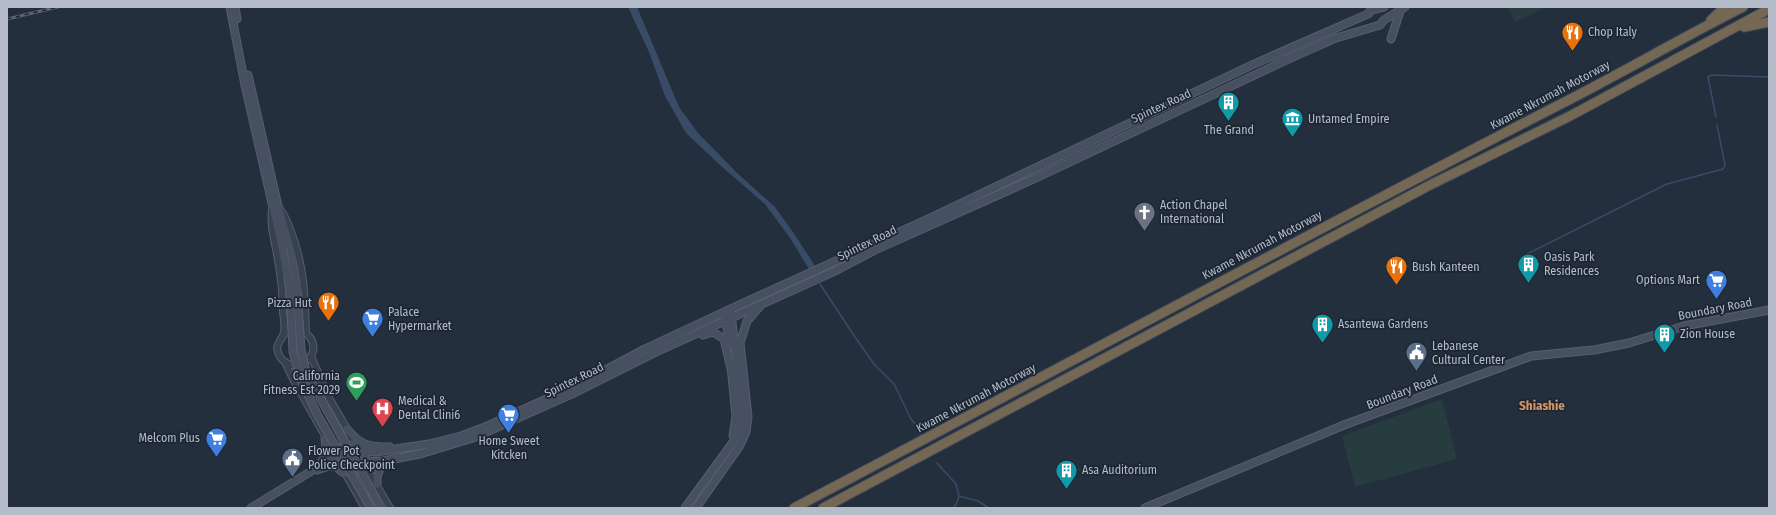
<svg xmlns="http://www.w3.org/2000/svg" width="1776" height="515" viewBox="0 0 1776 515" font-family="'Fira Sans Condensed',sans-serif">
  <style>
    .green { fill: #263c3f }
    .water { fill: #394c67 }
    .lines { fill: none; stroke-linecap: round; stroke-linejoin: round }
    .stream { stroke: #394c67; stroke-width: 1.5 }
    .tertiary-casing { stroke: #565f6c; stroke-width: 8 }
    .secondary-casing { stroke: #565f6c; stroke-width: 9 }
    .motorway-casing { stroke: #434c59; stroke-width: 11 }
    .tertiary { stroke: #38414e; stroke-width: 6 }
    .secondary { stroke: #465061; stroke-width: 7 }
    .motorway { stroke: #746855; stroke-width: 9 }
    .rail-casing { stroke: #5a6575; stroke-width: 3 }
    .rail { stroke: #1d2633; stroke-width: 1.5; stroke-dasharray: 4.5; stroke-linecap: butt }
    .secondary-bridge-casing { stroke: #565f6c; stroke-width: 9; stroke-linecap: butt }
    .secondary-bridge { stroke: #465061; stroke-width: 7 }
    .labels { text-anchor: middle; stroke-width: 3.5; stroke-linejoin: round; paint-order: stroke }
    .poi-label { font-size: 12px; fill: #b4bcc9; stroke: #1d2633; text-anchor: start }
    .street-label { font-size: 12px; fill: #b4bcc9; stroke: #1d2633 }
    .neighbourhood-label { font-size: 13px; font-weight: bold; fill: #d59563; stroke: #1d2633 }
  </style>
  <rect width="100%" height="100%" fill="#242f3e"/>
  <path class="green" d="M1508,7H1547L1515,22Z
    M1442,399L1457,459L1355,487L1342,436Z"/>
  <path class="water" d="M628,7H637L679,107L698,133L737,173L775,207L795,235L815,266L809,269L790,238L765,204L720,165L686,133L665,96L649,52Z"/>
  <g class="lines">
    <path class="stream" d="M1716,117L1708,77L1712,75L1769,77
      M1521,257L1667,184L1723,169L1725,165L1717,125
      M820,284L855,337L874,364L894,384L911,419L918,427L921,436
      M937,463L956,484L959,496L978,501L989,508
      M953,508L956,505L959,496"/>
    <defs>
      <path id="tertiary" d="M272,209C270,227 275,242 278,260C281,277 283,294 283,312C284,318 285,327 284,333C281,342 274,344 279,355C284,365 296,368 305,362C325,349 306,320 284,334
        M280,209C285,215 287,222 290,229C304,263 305,297 306,333
        M311,356L329,398L347,429L353,445
        M285,362L293,379L336,455
        M364,464L390,508
        M345,473L365,508"/>
      <path id="secondary" d="M230,7L245,85L283,251L290,290
        M235,7L237,19
        M1391,39L1401,8
        M248,75L278,206L291,251L297,289
        M725,316L730,345
        M703,335L713,332L724,339L731,369
        M731,366L736,416L733,436
        M347,429C361,446 369,447 390,447
        M335 459a15 15 0 1 1 30 0a15 15 0 1 1-30 0Z
        M362,451L376,452L429,444L461,436L485,427L577,385L645,349L724,312L928,219L1254,64L1368,14L1371,10L1384,7
        M365,462L383,461L420,454L473,438L572,394L656,352L833,272L875,250L1038,177L1293,57L1336,38L1380,25L1384,20L1405,7
        M321,464L326,448L325,438
        M317,470L329,466L338,467
        M377,484V477L383,461
        M251,508L336,456
        M685,508L734,441L741,426L742,411L731,313
        M696,508L739,447L746,432L748,417L740,343L747,321L760,306
        M1145,508L1344,425L1531,356L1594,350L1629,343L1684,326L1769,310"/>
      <path id="motorway" d="M1711,20L1725,7
        M1744,27L1769,22
        M794,508C1047,375 1298,239 1553,108C1617,76 1679,39 1743,7
        M823,508L1430,185L1570,116L1769,9"/>
    </defs>
    <use href="#tertiary" class="tertiary-casing"/>
    <use href="#secondary" class="secondary-casing"/>
    <use href="#motorway" class="motorway-casing"/>
    <use href="#tertiary" class="tertiary"/>
    <use href="#secondary" class="secondary"/>
    <use href="#motorway" class="motorway"/>
    <defs>
      <path id="rail" d="M7,19L58,7"/>
    </defs>
    <use href="#rail" class="rail-casing"/>
    <use href="#rail" class="rail"/>
    <defs>
      <path id="secondary-bridge" d="M297,289L301,350L306,372L381,508
        M290,290L293,352L301,380L318,416L371,508"/>
    </defs>
    <use href="#secondary-bridge" class="secondary-bridge-casing"/>
    <use href="#secondary-bridge" class="secondary-bridge"/>
  </g>
  <defs>
    <symbol id="restaurant-pin" viewBox="-11 -11 22 30"><path d="M0 17L-7.5 6A9.5 9.5 0 1 1 7.5 6Z" fill="#e8710a" stroke="#1d2633"/><path d="M-5-6h1v4h1v-4h1v4h1v-4h1v5L-1.5 .5V6h-2V.5L-5-1ZM5-6V6H3V1.5H1.5Q1.5-4 5-6Z" fill="#fff"/></symbol>
    <symbol id="building-pin" viewBox="-11 -11 22 30"><path d="M0 17L-7.5 6A9.5 9.5 0 1 1 7.5 6Z" fill="#0f9aa8" stroke="#1d2633"/><path d="M-4-6H4V6H1V3H-1V6H-4ZM-2.5-4.3h1.7v1.8h-1.7ZM.8-4.3h1.7v1.8H.8ZM-2.5-1h1.7V.8h-1.7ZM.8-1h1.7V.8H.8Z" fill="#fff"/></symbol>
    <symbol id="museum-pin" viewBox="-11 -11 22 30"><path d="M0 17L-7.5 6A9.5 9.5 0 1 1 7.5 6Z" fill="#0f9aa8" stroke="#1d2633"/><path d="M0-6L6-3V-2H-6V-3ZM-5-1h2V3h-2ZM-1-1h2V3h-2ZM3-1h2V3H3ZM-6 4H6V6H-6Z" fill="#fff"/></symbol>
    <symbol id="church-pin" viewBox="-11 -11 22 30"><path d="M0 17L-7.5 6A9.5 9.5 0 1 1 7.5 6Z" fill="#6b7280" stroke="#1d2633"/><path d="M-1.2-6h2.4v3.5h3.3v2.4h-3.3V6h-2.4V-.1h-3.3v-2.4h3.3Z" fill="#fff"/></symbol>
    <symbol id="supermarket-pin" viewBox="-11 -11 22 30"><path d="M0 17L-7.5 6A9.5 9.5 0 1 1 7.5 6Z" fill="#3f7fe0" stroke="#1d2633"/><path d="M-6-5.5h2.5l.6 2H6L4.5 2H-2.5L-4.4-4H-6ZM-1.5 3.2a1.3 1.3 0 1 0 .1 0ZM3 3.2a1.3 1.3 0 1 0 .1 0Z" fill="#fff"/></symbol>
    <symbol id="civic-pin" viewBox="-11 -11 22 30"><path d="M0 17L-7.5 6A9.5 9.5 0 1 1 7.5 6Z" fill="#5c6f8a" stroke="#1d2633"/><path d="M-.6-6.5H3V-4.5H.6V-3L4-1V1h2V6H-6V1h2V-1L-.6-3ZM-1.2 2.5V6h2.4V2.5Z" fill="#fff"/></symbol>
    <symbol id="stadium-pin" viewBox="-11 -11 22 30"><path d="M0 17L-7.5 6A9.5 9.5 0 1 1 7.5 6Z" fill="#2e9e5b" stroke="#1d2633"/><path d="M0-5a6.5 5 0 1 0 0 10a6.5 5 0 1 0 0-10ZM-3.5-1.8h7v3.6h-7Z" fill="#fff"/></symbol>
    <symbol id="hospital-pin" viewBox="-11 -11 22 30"><path d="M0 17L-7.5 6A9.5 9.5 0 1 1 7.5 6Z" fill="#e0444e" stroke="#1d2633"/><path d="M-5-5h3v3.5h4V-5h3V5h-3V1.5h-4V5h-3Z" fill="#fff"/></symbol>
  </defs>
  <g fill-rule="evenodd">
    <use href="#restaurant-pin" x="1560" y="20" width="25" height="34"/>
    <use href="#building-pin" x="1216" y="90" width="25" height="34"/>
    <use href="#museum-pin" x="1280" y="106" width="25" height="34"/>
    <use href="#church-pin" x="1132" y="200" width="25" height="34"/>
    <use href="#building-pin" x="1516" y="252" width="25" height="34"/>
    <use href="#restaurant-pin" x="1384" y="254" width="25" height="34"/>
    <use href="#supermarket-pin" x="1704" y="268" width="25" height="34"/>
    <use href="#restaurant-pin" x="316" y="290" width="25" height="34"/>
    <use href="#supermarket-pin" x="360" y="306" width="25" height="34"/>
    <use href="#building-pin" x="1310" y="312" width="25" height="34"/>
    <use href="#building-pin" x="1652" y="322" width="25" height="34"/>
    <use href="#civic-pin" x="1404" y="340" width="25" height="34"/>
    <use href="#stadium-pin" x="344" y="370" width="25" height="34"/>
    <use href="#hospital-pin" x="370" y="396" width="25" height="34"/>
    <use href="#supermarket-pin" x="496" y="402" width="25" height="34"/>
    <use href="#supermarket-pin" x="204" y="426" width="25" height="34"/>
    <use href="#civic-pin" x="280" y="446" width="25" height="34"/>
    <use href="#building-pin" x="1054" y="458" width="25" height="34"/>
  </g>
  <g class="labels">
    <g class="poi-label">
      <text x="1588" y="36">Chop Italy</text>
      <text x="1308" y="123">Untamed Empire</text>
      <text x="1229" y="134" text-anchor="middle">The Grand</text>
      <text x="1160" y="209">Action Chapel<tspan x="1160" dy="14">International</tspan></text>
      <text x="1544" y="261">Oasis Park<tspan x="1544" dy="14">Residences</tspan></text>
      <text x="1412" y="271">Bush Kanteen</text>
      <text x="1700" y="284" text-anchor="end">Options Mart</text>
      <text x="312" y="307" text-anchor="end">Pizza Hut</text>
      <text x="388" y="316">Palace<tspan x="388" dy="14">Hypermarket</tspan></text>
      <text x="1338" y="328">Asantewa Gardens</text>
      <text x="1680" y="338">Zion House</text>
      <text x="1432" y="350">Lebanese<tspan x="1432" dy="14">Cultural Center</tspan></text>
      <text x="340" y="380" text-anchor="end">California<tspan x="340" dy="14">Fitness Est 2029</tspan></text>
      <text x="398" y="405">Medical &amp;<tspan x="398" dy="14">Dental Clini6</tspan></text>
      <text x="200" y="442" text-anchor="end">Melcom Plus</text>
      <text x="509" y="445" text-anchor="middle">Home Sweet<tspan x="509" dy="14">Kitcken</tspan></text>
      <text x="308" y="455">Flower Pot<tspan x="308" dy="14">Police Checkpoint</tspan></text>
      <text x="1082" y="474">Asa Auditorium</text>
    </g>
    <g class="street-label">
      <text transform="translate(1550 95) rotate(-28)" y="4">Kwame Nkrumah Motorway</text>
      <text transform="translate(1161 106) rotate(-25)" y="4">Spintex Road</text>
      <text transform="translate(867 243) rotate(-26)" y="4">Spintex Road</text>
      <text transform="translate(1262 245) rotate(-28)" y="4">Kwame Nkrumah Motorway</text>
      <text transform="translate(1715 309) rotate(-11)" y="4">Boundary Road</text>
      <text transform="translate(574 380) rotate(-26)" y="4">Spintex Road</text>
      <text transform="translate(1402 392) rotate(-21)" y="4">Boundary Road</text>
      <text transform="translate(976 398) rotate(-28)" y="4">Kwame Nkrumah Motorway</text>
    </g>
    <g class="neighbourhood-label">
      <text x="1542" y="410">Shiashie</text>
    </g>
  </g>
  <rect width="1776" height="515" fill="none" stroke="#b4bcc9" stroke-width="16"/>
</svg>
